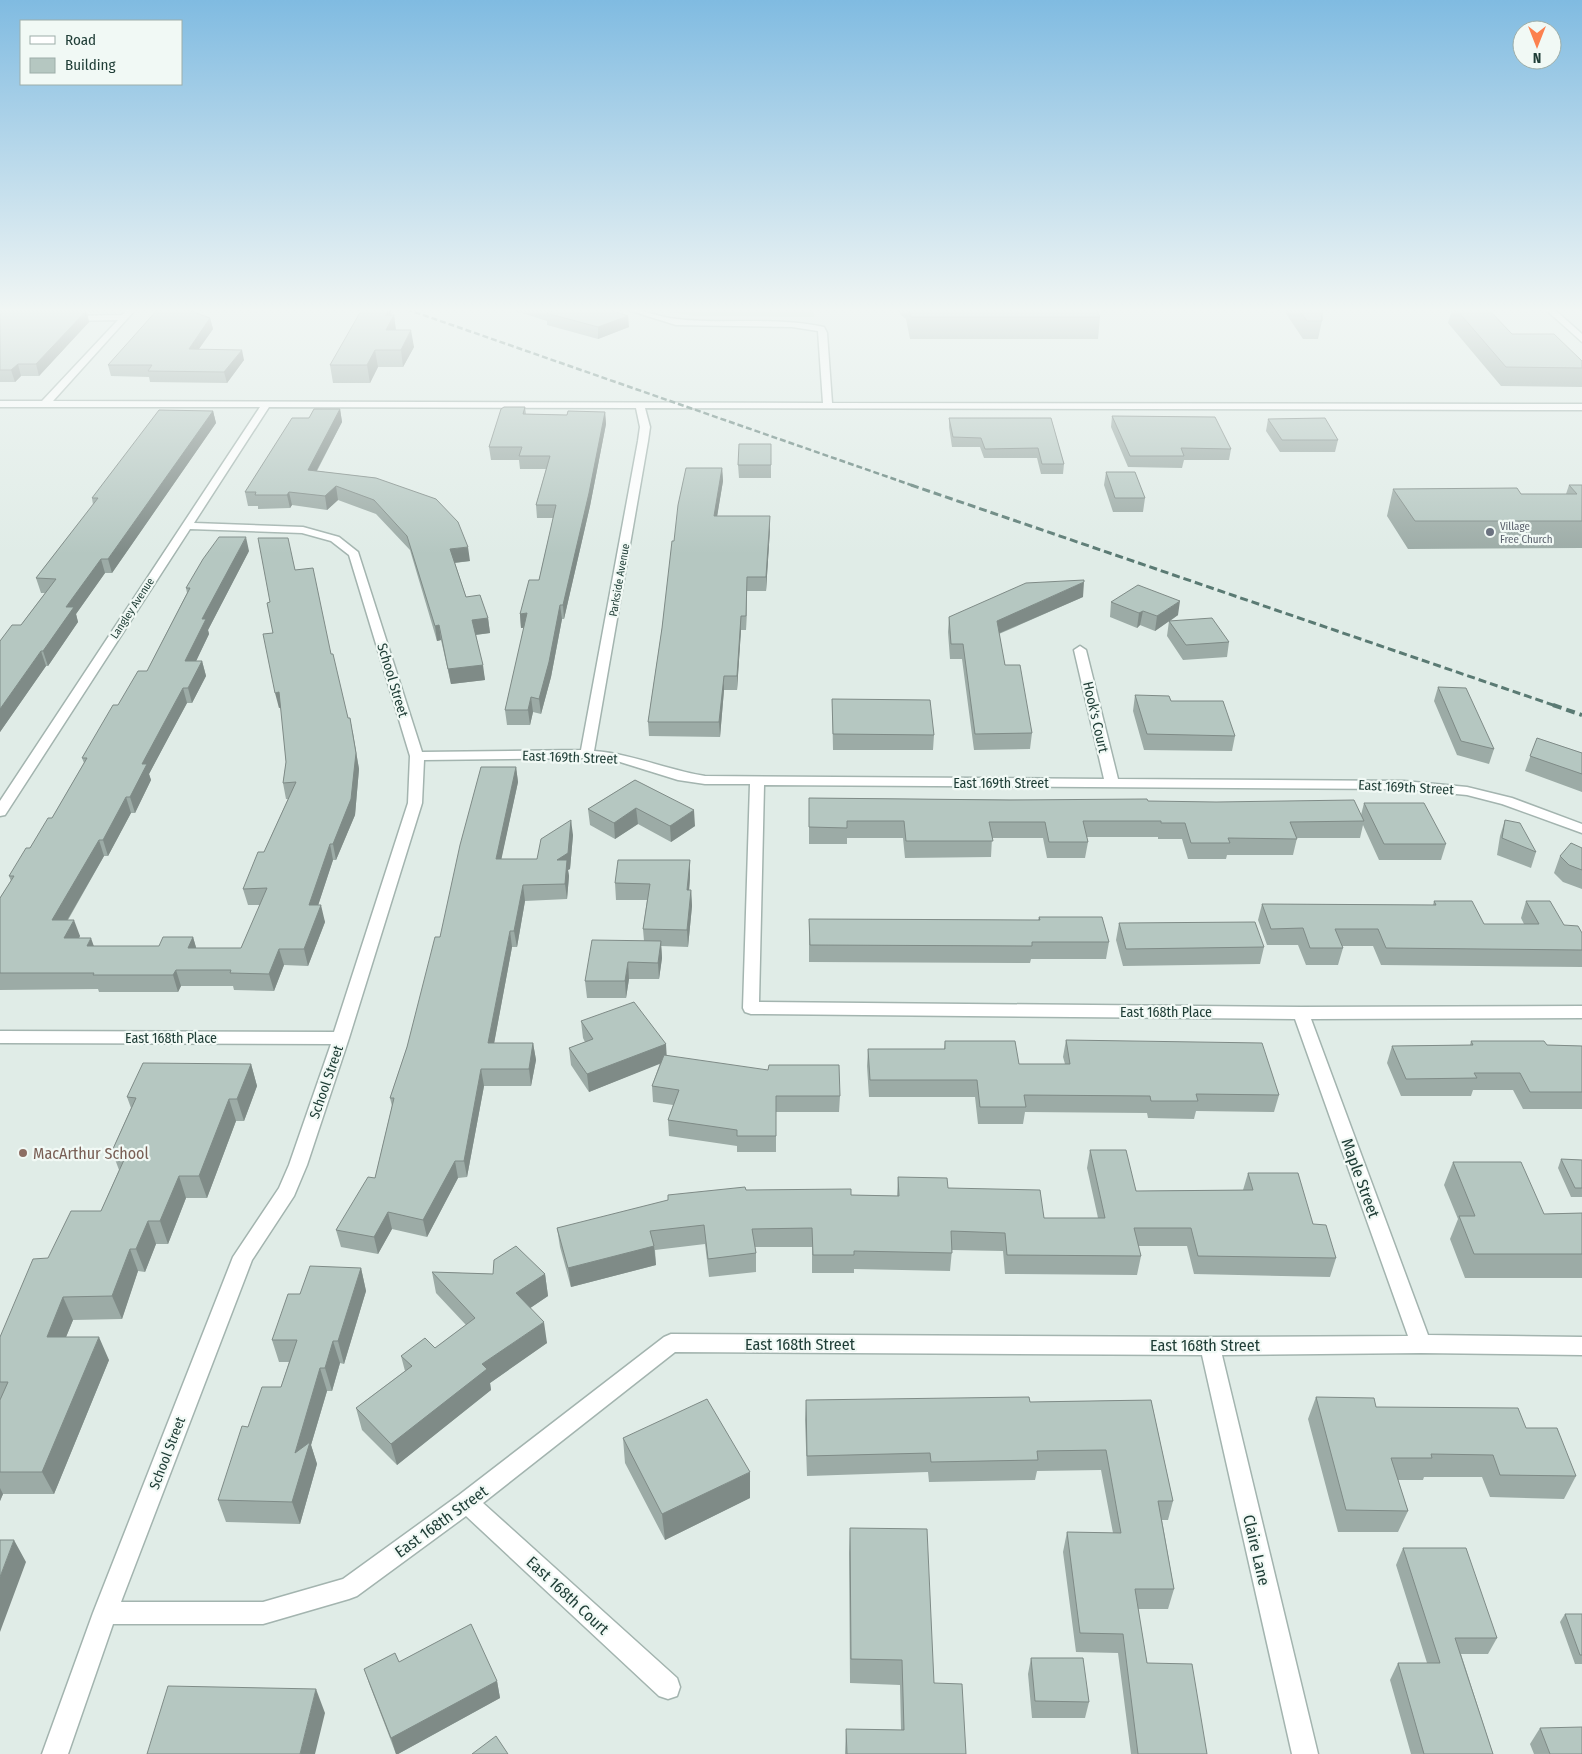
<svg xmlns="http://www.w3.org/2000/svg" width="1582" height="1754" viewBox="0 0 1582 1754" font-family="'Fira Sans Condensed',sans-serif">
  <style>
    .green { fill: #b7dfc4 }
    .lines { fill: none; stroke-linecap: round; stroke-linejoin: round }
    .minor-casing { stroke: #a3b4af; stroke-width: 3 }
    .minor { fill: #fff; fill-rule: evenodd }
    .rail-far2 { stroke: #5a7a73; stroke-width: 2.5; stroke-dasharray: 6 3; stroke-linecap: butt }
    .rail-far1 { stroke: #5a7a73; stroke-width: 3; stroke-dasharray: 8 4; stroke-linecap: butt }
    .rail { stroke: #5a7a73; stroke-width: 4; stroke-dasharray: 9 5; stroke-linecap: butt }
    .wall { fill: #9caba6 }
    .shaded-wall { fill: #7f8b87 }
    .building { fill: #b5c7c1; stroke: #7f8b87 }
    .worship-dot { fill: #6b7280; stroke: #f1f9f5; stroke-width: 2 }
    .education-dot { fill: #8d6e63; stroke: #f1f9f5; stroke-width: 2 }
    .labels { text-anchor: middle; stroke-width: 4.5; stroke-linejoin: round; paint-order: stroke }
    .far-worship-label { font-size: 11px; fill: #5b616d; stroke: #f1f9f5; text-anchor: start }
    .far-street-label { font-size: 11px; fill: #203e37; stroke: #f1f9f5 }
    .street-label { font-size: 14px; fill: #203e37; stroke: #f1f9f5 }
    .near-education-label { font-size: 16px; fill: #785e54; stroke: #f1f9f5; text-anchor: start }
    .near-street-label { font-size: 16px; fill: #203e37; stroke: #f1f9f5 }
  </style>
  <rect width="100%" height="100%" fill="#e0ece7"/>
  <path class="green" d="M656,309H814V317L693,316Z"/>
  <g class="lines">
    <defs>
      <path id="minor" d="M128,309H136L53,401L823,403L818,331L792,327L676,325L625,309C643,308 659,318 677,319C726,325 776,316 824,327L827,333L832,403L1582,404V410L645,408L650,427L648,441L594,751C633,754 667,770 705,776L1104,779L1074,650L1080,646L1086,650L1118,779L1404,781L1467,787L1512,798L1582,824V833L1502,804L1467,795L1404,789L764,785L759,1002L1301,1007L1582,1006V1018L1311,1019L1428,1335L1582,1337V1355L1421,1353L1222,1355L1318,1754H1292L1202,1355L675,1352L483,1503L677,1678L680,1687L677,1696L668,1699L659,1696L466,1516L357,1596L349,1599L263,1624H113L68,1754H42L93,1613L233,1257L279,1188L289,1165L331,1044L0,1043V1031L334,1032L408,803L410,756L349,555L331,541L302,533L190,529L7,812L5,815L0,816V801L260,407H0V401H42L118,320L68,321L64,318L65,316L122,315ZM269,407L636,408L640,427L638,441L581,750L422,752L358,552L339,537L303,527L194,523ZM587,758L617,761L678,780L705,784H750L743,1008L745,1012L751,1014L1295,1019L1408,1336L1210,1337L671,1334L664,1337L459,1495L343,1579L263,1602H121L252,1260L294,1196L307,1165L349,1038L422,803L424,760Z
        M1545,309H1554L1582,334V342Z"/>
    </defs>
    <use href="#minor" class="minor-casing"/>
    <use href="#minor" class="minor"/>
    <path class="rail-far2" d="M406,309L914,486"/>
    <path class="rail-far1" d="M911,485L1556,706"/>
    <path class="rail" d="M1553,705L1582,715"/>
  </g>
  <path class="wall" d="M0,309H102L98,312H87L89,322L39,376H21L15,382H0Z
    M509,309H607L629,327L598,339L547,325V321Z
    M897,309H1096L1100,317L1098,339H910L906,319L901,315Z
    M1283,309H1322V321L1318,339H1303Z
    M1452,309H1488L1512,334L1582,361V387L1501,386L1448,323Z
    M392,315H394L396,330L414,347L403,367H378L370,383H333L330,365Z
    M210,318L213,329L199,349L244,360L227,383L150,382L149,377L111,376L108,365Z
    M525,407L526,414L567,415L605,412L606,424L590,506L564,619H562L551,677L541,714L533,712L530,725H507L505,710L524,628H521L520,614L539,580L553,518H537L536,505L546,469H520L519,460H491L489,447Z
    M340,409L342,422L317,471L376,478L470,561L455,563L466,597L488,618L490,633L476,635L485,680L451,684L441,640L437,641L410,550L376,514L338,500L327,510L292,505L290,508L258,509V506H248L245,492L309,418Z
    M213,411L216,423L112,573H105L76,614L78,622L48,666H46L0,732V641L21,625L45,593H41L36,578L93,505L92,498Z
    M1112,416L1231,449L1229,460H1184L1182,468L1128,467L1111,427Z
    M949,418H1051L1064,464L1063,474H1041L1037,458H984L980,447H952L949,427Z
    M1268,419L1338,440L1335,452H1280L1266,431Z
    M771,444V478H739L738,465Z
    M722,468L723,481L717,516H770V529L766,591H747L746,630H741L737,690H724L720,737L649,736L648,722L662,628L674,541Z
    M1106,472L1145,498L1143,512H1113L1104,485Z
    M1569,485H1582V548L1408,549L1387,516L1393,489L1521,494H1566Z
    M249,551L208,630L209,634L196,661H202L206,676L192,703H187L168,738L149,774L151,780L135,813H131L108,856H104L68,920L80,936L79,938L94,946H159L193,937L196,948H241L260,905H248L243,889L264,852L288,799H286L283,783L286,762L281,708H279L270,602L295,570L331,654L348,718L353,733L359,769L355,815L336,860H333L318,905L325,922L308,966L284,965L274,991L234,990L233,986H181L178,992H99L98,989L0,990V898L11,881L9,876L52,818L84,763L82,758L118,705L147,671L187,593L186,588Z
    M1083,597L999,634L1005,665L1032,733L1030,749L974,750L962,659H950L948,632L949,617Z
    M1111,602L1178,615L1170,621L1229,642L1227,657L1183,660L1167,636L1169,621L1155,631L1140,625L1137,628L1110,617Z
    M1438,687L1494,749L1489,764L1457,755L1434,701Z
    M1135,695L1171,701L1235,736L1232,751L1144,750L1133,711Z
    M832,699L934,735L933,750H833Z
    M1537,738L1582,753V792L1525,771Z
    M516,767L518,782L501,859H537L573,835L570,869L568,870L569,876L567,899L525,901L517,947H512L494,1043H533L536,1060L531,1086H484L467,1177L458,1178L427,1237L392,1229L378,1254L341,1247L336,1230L375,1178L392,1106L390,1098L407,1047L440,937Z
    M635,780L695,826L671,842L638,824L615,839L590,825L588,809Z
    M809,798L1148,801L1361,815L1364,803L1446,844L1441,860H1379L1363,825L1360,838H1297L1293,855H1227L1226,859H1188L1182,839H1158V837H1087L1088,842L1085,858H1047L1043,838H992L991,857L905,858L903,838H847V844H809Z
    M1505,820L1536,852L1531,868L1497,855L1500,836Z
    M1582,848V889L1563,882L1554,873L1560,856Z
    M690,860V877L689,890H691L692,906L688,947L661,946L662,958L659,979H629L626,998H587L585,981L644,941L643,929L647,900H616L615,883Z
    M1434,901L1484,924H1524L1521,918L1526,901L1564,925L1582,933V967L1381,965L1373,946H1342L1343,948L1338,965H1306L1298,945H1267L1258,920L1262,904L1433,905Z
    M1039,917L1109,942L1106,959H1031L1030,963L809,962V919L1038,920Z
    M1119,923L1264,947L1260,964L1123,966L1116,940Z
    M581,1021L666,1044V1055L840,1096L839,1112H776V1152H737V1146L669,1136L668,1120L673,1105L653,1102L652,1086L660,1063L589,1092L571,1065L569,1048L585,1042L583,1038Z
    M1066,1040L1279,1095L1274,1112L1196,1111L1194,1119L1148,1118L1147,1113L1025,1112L1023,1124H978L975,1097H869L867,1066L868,1049H944L945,1041L1019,1064H1065L1063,1057Z
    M1471,1041L1547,1045L1582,1046V1109H1523L1513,1090H1473L1471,1096H1401L1387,1063L1392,1046L1470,1045Z
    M251,1064L257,1086L244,1121H236L207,1198H186L168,1244H156L145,1272L138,1271L122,1319L73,1320L66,1337L109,1360L54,1494H3L0,1501V1337L48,1258L101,1211L119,1170L112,1151L131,1108L127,1097Z
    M1090,1150L1136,1191L1243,1190L1248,1173L1313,1224L1336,1258L1330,1277L1194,1274L1187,1246H1138L1141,1256L1137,1275L1005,1274L1003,1251L952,1250L950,1271L854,1269V1273H812V1247H755L756,1253V1272L709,1277L705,1244L655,1250L656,1265L571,1287L560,1247L557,1228L746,1190L851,1195L897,1196L898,1177L948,1188L1044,1218H1098L1087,1168Z
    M1561,1159L1582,1160V1197H1571L1558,1168Z
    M1453,1162L1544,1214L1582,1213V1278H1465L1450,1239L1458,1219L1444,1185Z
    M361,1268L366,1291L344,1364L340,1363L332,1391H327L311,1445L317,1464L300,1524L226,1522L218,1500L281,1387L289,1362H279L272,1340L300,1294Z
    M432,1272L493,1274H545L548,1296L530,1308L547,1343L490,1383L491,1390L397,1465L362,1430L356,1408L405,1371L401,1356L435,1348L466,1325L436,1293Z
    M1316,1397L1376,1407L1526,1428L1576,1476L1564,1499L1490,1497L1482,1477H1424L1423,1480H1398L1408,1511L1398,1532H1338L1308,1419Z
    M806,1400L1030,1402L1151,1400L1173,1501L1168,1520H1162L1174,1589L1168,1609H1138L1147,1663L1207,1754H1131L1118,1653L1076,1652L1063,1552L1067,1532L1113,1533L1101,1470L1037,1471L1035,1480L929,1482L928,1472L807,1476L805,1420Z
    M623,1438L750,1498L665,1540L625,1463Z
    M850,1528L934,1683L966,1754H845L846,1729L901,1730L900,1685L850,1683L849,1553Z
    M1403,1548L1497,1638L1488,1654H1461L1493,1754H1411L1390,1680L1398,1663H1427L1396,1565Z
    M1565,1614H1582V1664H1575L1560,1622Z
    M1031,1658L1089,1702L1085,1718H1032L1028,1674Z
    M399,1662L497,1681L500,1698L398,1754H396L370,1686L364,1669Z
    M1540,1728L1582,1754H1534L1530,1744Z"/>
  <path class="shaded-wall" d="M389,309H391L392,318L394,315L396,332L386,330L385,315Z
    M86,311L89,322L39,376L36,364Z
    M628,316L629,327L598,339V327Z
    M210,318L213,329L191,360L189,349Z
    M411,330L414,347L403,367L401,350Z
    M242,350L244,360L227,383L224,372Z
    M375,350L378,367L370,383L367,365Z
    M18,364L21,376L15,382L11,370Z
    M340,409L342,422L310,483L308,470Z
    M213,411L216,423L112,573L108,559Z
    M605,412L606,424L590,506L564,619L563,605Z
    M722,468L723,481L715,529L714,516Z
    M336,486L338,500L327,510L325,496Z
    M289,492L292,505L290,508L287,495Z
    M770,516V529L766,591V577Z
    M246,537L249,551L208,630L209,634L189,676L185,661L202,619Z
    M468,547L470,561L452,563L450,549Z
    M101,559L105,573L76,614L78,622L48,666L43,651L66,607Z
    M747,577V591L746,630V616Z
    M1084,582L1083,597L995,635L997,621Z
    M1180,601L1178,615L1155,631L1157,616Z
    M560,605L562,619L551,677L541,714L539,699Z
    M1143,611L1140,625L1137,628L1139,613Z
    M527,613L529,627L521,628L520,614Z
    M741,616V630L737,690V676Z
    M488,618L490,633L474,635L472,620Z
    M439,625L441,640L437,641L435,626Z
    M41,651L46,666L0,732V709Z
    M202,661L206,676L192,703L188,688Z
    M483,665L485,680L451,684L448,669Z
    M724,676V690L720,737L719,722Z
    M183,688L187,703L149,774L151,780L135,813L130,797L142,764Z
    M279,692L282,707L279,708L275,693Z
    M531,697L533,712L530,725L528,710Z
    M350,718L359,769L355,815L336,860L333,844Z
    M516,767L518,782L498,875L496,859Z
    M126,797L131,813L108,856L103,840Z
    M636,808L638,824L615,839L614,823Z
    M694,810L695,826L671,842L670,826Z
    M571,820L573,835L570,869L568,870L569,876L567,899L565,884L557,860Z
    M99,840L104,856L58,936L52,920Z
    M330,844L333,860L313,921L309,905Z
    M690,860V877L688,906L687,890Z
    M523,885L525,901L517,947L514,931Z
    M691,890L692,906L688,947L687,930Z
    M321,905L325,922L308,966L304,949Z
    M74,920L80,936L70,955L64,938Z
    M510,931L512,947L491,1060L488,1043Z
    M193,937L198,954L188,948Z
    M91,938L97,955L87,946Z
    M661,941L662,958L659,979L658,963Z
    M279,949L284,965L274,991L269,974Z
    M628,962L629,979L626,998L625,981Z
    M176,970L181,986L178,992L173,975Z
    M533,1043L536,1060L531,1086L529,1069Z
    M666,1044L667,1061L589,1092L587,1074Z
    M251,1064L257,1086L244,1121L237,1099Z
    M481,1069L484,1086L467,1177L464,1161Z
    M229,1099L236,1121L207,1198L199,1176Z
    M455,1161L458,1178L427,1237L423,1220Z
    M179,1176L186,1198L168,1244L160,1221Z
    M388,1212L392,1229L378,1254L374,1237Z
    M148,1221L156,1244L145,1272L136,1249Z
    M654,1246L656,1265L571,1287L568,1268Z
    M130,1249L138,1271L122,1319L112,1296Z
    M361,1268L366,1291L344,1364L338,1341Z
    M545,1274L548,1296L520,1315L516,1293Z
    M63,1297L73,1320L57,1359L47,1337Z
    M544,1322L547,1343L490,1383L491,1390L397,1465L391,1444L482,1364Z
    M99,1337L109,1360L54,1494L42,1472Z
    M333,1341L340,1363L332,1391L325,1368Z
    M320,1368L327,1391L311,1445L317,1464L300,1524L292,1502L295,1453Z
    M750,1472V1498L665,1540L662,1514Z
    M0,1488L3,1494L0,1501Z
    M14,1540L26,1562L0,1632V1577Z
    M497,1681L500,1698L398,1754H396L391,1738Z
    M316,1689L325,1713L315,1754H300Z"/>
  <path class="building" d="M158,309H185L210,318L189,349L242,350L224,372L148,371L152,365H108Z
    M362,309H389L385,315H394L386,330H411L401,350H375L367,365H330Z
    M544,309H607L628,316L598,327L546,313L552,311Z
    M909,309H1096L1100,317H911Z
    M1298,309H1322V321H1307Z
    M1456,309H1488L1512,334H1554L1582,361V368L1506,367Z
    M0,311H86L36,364H18L11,370H0Z
    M504,407H525L523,414L567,415L568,411L605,412L589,493L563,605H560L549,662L539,699L531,697L528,710H505L527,613L520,614L529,580H539L556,505H536L550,456H519L522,447H489L501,409Z
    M314,409H340L308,470L376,478L436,499L458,522L468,547L450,549L466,597L480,595L488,618L472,620L483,665L448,669L439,625L435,626L407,536L374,500L336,486L325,496L289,492L287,495H255L256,492H245L292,418H309Z
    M159,410L213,411L108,559H101L66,607H74L43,651H41L0,709V641L12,625H21L56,579L36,578L98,498H92Z
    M1112,416L1215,417L1231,449L1181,448L1184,456H1130Z
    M949,418H1051L1064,464H1042L1038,448L985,449L981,438L953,437Z
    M1325,418L1338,440H1282L1268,419Z
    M739,444H771V465H738Z
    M686,468H722L714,516H770L766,577H747L746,616H741L737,676H724L719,722H648L662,628L672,541H674L678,505Z
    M1106,472H1135L1145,498H1115Z
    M1569,485H1582V521H1415L1393,489L1517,488L1521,494H1577Z
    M219,537H246L202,619H206L185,661H202L188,688H183L164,723L142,764H147L130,797H126L103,840H99L52,920H74L64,938H91L87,946H159L163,937H193L188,948H241L267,888L243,889L258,852H264L296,782L283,783L286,762L279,692L275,693L263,634L273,633L267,603L270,602L258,538H288L295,570L313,568L331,654H333L348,718H350L356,753L351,799L333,844H330L309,905H321L304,949H279L269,974L230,973L231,970H176L173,975H93L94,973H0V898L14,876H9L26,848H30L48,818H52L87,758H82L113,705H118L138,671H147L190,588H186L203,559Z
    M1084,580V582L997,621L1005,665H1020L1032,733L975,734L963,644H951L949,617L1026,583Z
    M1138,585L1180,601L1157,616L1143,611L1139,613L1111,602Z
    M1212,618L1229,642L1186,645L1169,621Z
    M1438,687L1466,688L1494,749L1461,741Z
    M1135,695L1169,696L1171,701H1223L1235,736L1147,734Z
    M832,699L930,700L934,735L833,734Z
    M1537,738L1582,753V774L1530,756Z
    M481,767H516L496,859H537L541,839L571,820L568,853L557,860H567L565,884L523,885L514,931H510L488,1043H533L529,1069H481L464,1161H455L423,1220L388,1212L374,1237L336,1230L368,1177L375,1178L394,1098H390L407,1047L435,937H440L460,845Z
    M635,780L694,810L670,826L636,808L614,823L588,809Z
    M809,798L1010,800L1147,799L1148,801L1216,802L1354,800L1364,821L1290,822L1297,839L1228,838L1230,843H1191L1185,823H1161V821H1083L1088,842H1049L1045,822H989L993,841H906L904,821H847V828L809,827Z
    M1364,803H1424L1446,844H1384Z
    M1505,820L1520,823L1536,852L1502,838Z
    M1571,843L1582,848V870L1569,865L1560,856Z
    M618,860H690L687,890H691L687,930L643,929L650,884L615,883Z
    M1434,901H1472L1484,924H1539L1526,901H1550L1564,925L1578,926L1582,933V950L1386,948L1378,929H1335L1343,948H1310L1303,928L1271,929L1262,904L1436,905Z
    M1039,917H1102L1109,942H1032V946L810,945L809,919L1040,920Z
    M1255,922L1264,947L1126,949L1119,923Z
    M592,940L661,941L658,963L628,962L625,981H585Z
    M634,1002L666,1044L587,1074L569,1048L593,1039L581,1021Z
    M1066,1040L1262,1043L1279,1095L1196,1094L1198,1101H1151L1150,1096L1024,1095L1026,1107H980L977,1080H870L868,1049H945V1041H1015L1019,1064H1070Z
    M1471,1041H1544L1547,1045L1582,1046V1092H1530L1520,1073H1474L1477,1078L1406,1079L1392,1046L1473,1045Z
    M664,1055L768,1070L769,1065H839L840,1096H776V1136H737V1130L668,1120L679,1090L652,1086Z
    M143,1063L251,1064L237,1099H229L199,1176H179L160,1221H148L136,1249H130L112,1296L63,1297L47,1337H99L42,1472H0V1400L8,1382H0V1337L33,1259L48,1258L71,1211H101L128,1151H112L136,1098L127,1097Z
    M1090,1150H1126L1136,1191L1253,1190L1248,1173H1298L1313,1224L1326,1225L1336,1258L1198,1256L1191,1228H1134L1141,1256L1007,1255L1005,1233L951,1231L952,1253L854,1251V1255H813L812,1228L752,1229L756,1253L708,1259L704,1225L650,1231L654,1246L568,1268L557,1228L668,1200V1195L745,1187L746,1190L851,1189V1195L899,1196L898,1177L947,1178L948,1188L1040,1190L1044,1218H1105Z
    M1561,1159L1582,1160V1188H1575Z
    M1453,1162H1521L1544,1214L1582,1213V1254H1474L1459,1216H1475Z
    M516,1246L545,1274L516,1293L544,1322L482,1364L487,1369L391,1444L356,1408L412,1366L401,1356L425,1338L435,1348L475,1318L432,1272L493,1274L494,1260Z
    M310,1266L361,1268L338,1341H333L325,1368H320L295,1453L310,1442L292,1502L218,1500L242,1426L248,1427L262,1387H281L297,1340H272L288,1294H300Z
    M1029,1397L1030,1402L1151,1400L1173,1501H1158L1174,1589H1135L1147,1663L1192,1664L1207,1754H1138L1123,1634L1080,1633L1067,1532L1121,1533L1106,1450L1037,1451L1038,1460L931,1462L930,1453L807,1456L806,1400Z
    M1316,1397L1374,1398L1376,1407L1518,1408L1526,1428H1557L1576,1476L1500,1475L1493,1455L1431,1454L1432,1458H1391L1408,1511L1346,1510Z
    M707,1399L750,1472L662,1514L623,1438Z
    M850,1528L927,1529L934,1683L962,1684L966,1754H847L846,1729L904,1730L902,1660L851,1659Z
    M0,1540H14L0,1577Z
    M1403,1548H1466L1497,1638H1455L1493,1754H1424L1398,1663H1440Z
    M1565,1614H1582V1655H1580Z
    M471,1624L497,1681L391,1738L364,1669L395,1653L399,1662Z
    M1031,1658H1083L1089,1702L1035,1701Z
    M168,1686L316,1689L300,1754H147Z
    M1582,1727V1754H1550L1540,1728Z
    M496,1736L508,1754H472Z"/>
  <linearGradient id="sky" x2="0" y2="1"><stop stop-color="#80bbe1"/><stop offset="0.56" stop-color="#f1f6f4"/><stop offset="1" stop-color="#f1f6f4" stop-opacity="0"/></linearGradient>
  <rect width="1582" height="554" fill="url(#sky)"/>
  <circle class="worship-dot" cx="1490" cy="532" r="5"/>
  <circle class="education-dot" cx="23" cy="1153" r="5"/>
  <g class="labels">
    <g class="far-worship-label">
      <text x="1500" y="530">Village<tspan x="1500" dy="13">Free Church</tspan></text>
    </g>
    <g class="far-street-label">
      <text transform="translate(619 580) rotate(-80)" y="4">Parkside Avenue</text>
      <text transform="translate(132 608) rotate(-57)" y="4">Langley Avenue</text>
    </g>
    <g class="street-label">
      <text transform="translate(393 680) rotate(73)" y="5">School Street</text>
      <text transform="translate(1096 717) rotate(77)" y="5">Hook's Court</text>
      <text transform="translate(570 757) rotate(2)" y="5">East 169th Street</text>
      <text x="1001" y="788">East 169th Street</text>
      <text transform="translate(1406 787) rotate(3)" y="5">East 169th Street</text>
      <text x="1166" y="1017">East 168th Place</text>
      <text x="171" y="1043">East 168th Place</text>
      <text transform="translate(326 1082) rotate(-71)" y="5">School Street</text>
      <text transform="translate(167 1453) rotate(-69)" y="5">School Street</text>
    </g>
    <g class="near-education-label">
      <text x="33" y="1159">MacArthur School</text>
    </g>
    <g class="near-street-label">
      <text transform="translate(1361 1178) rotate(70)" y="6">Maple Street</text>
      <text x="800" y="1350">East 168th Street</text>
      <text x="1205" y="1351">East 168th Street</text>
      <text transform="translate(441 1521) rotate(-36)" y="6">East 168th Street</text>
      <text transform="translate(1257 1550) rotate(77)" y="6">Claire Lane</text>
      <text transform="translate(568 1595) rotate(43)" y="6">East 168th Court</text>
    </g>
  </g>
  <rect x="20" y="20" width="162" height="65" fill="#f1f9f5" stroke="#9daea9"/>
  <rect x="30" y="36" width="25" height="8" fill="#ffffff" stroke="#9daea9"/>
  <text x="65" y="45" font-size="15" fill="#203e37">Road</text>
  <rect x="30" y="58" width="25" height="15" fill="#b5c7c1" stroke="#9daea9"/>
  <text x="65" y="70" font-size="15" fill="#203e37">Building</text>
  <g transform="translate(1537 45) rotate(180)"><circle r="24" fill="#f1f9f5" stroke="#9daea9"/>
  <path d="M0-4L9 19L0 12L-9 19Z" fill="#fc814f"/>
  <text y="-8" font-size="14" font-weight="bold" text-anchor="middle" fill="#203e37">N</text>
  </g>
</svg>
